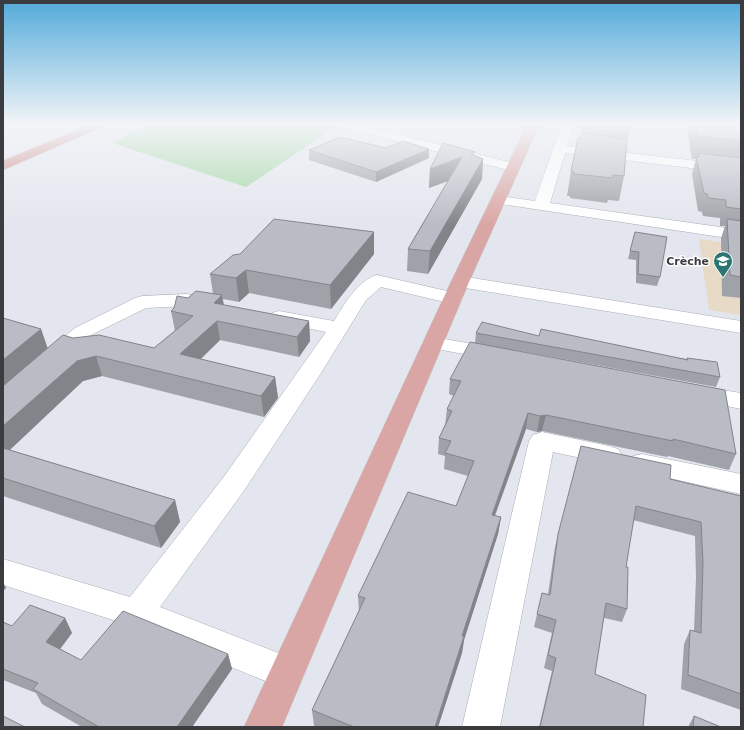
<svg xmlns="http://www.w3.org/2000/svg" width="744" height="730" viewBox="0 0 744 730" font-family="'DejaVu Sans',sans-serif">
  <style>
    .education { fill: #e7dac7 }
    .green { fill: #a5d7a5 }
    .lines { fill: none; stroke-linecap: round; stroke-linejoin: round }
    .minor-casing { stroke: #abadb6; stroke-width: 1 }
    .secondary-casing { stroke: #abadb6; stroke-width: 1 }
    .primary-casing { stroke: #c4c4c5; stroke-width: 1 }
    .trunk-casing { stroke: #c4c4c5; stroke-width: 1 }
    .minor { fill: #fff; fill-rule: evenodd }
    .secondary { fill: #fff; fill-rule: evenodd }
    .primary { fill: #daa6a5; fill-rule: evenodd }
    .trunk { fill: #ce8887; fill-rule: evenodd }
    .wall { fill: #a0a2a9 }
    .shaded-wall { fill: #82848a }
    .building { fill: #babcc5; stroke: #82848a }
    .labels { text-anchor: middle; stroke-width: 3; stroke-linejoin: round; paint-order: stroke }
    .far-poi-label { font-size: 11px; font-weight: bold; fill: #3b3c3f; stroke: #fff; text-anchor: end }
  </style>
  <rect width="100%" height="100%" fill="#e3e6ee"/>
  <path class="education" d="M699,239L741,245V315L709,310Z"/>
  <path class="green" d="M152,123H326L337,126L246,187L112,143Z"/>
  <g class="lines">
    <defs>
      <path id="minor" d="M562,123H574L567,146L741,166V174L565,153L550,203L741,230V240L494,203L492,200L494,197L499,196L535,201Z
        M377,275L460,294L463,298L460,302L453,304L381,287L366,300L321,373L243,492L160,607L299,661L305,673L299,685L287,690L132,626L3,585V559L130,597L223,478L326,332L272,321L269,317L272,313L279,311L334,321C344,305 357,281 377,275Z
        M460,276L741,321V333L453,286L451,282L453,278Z
        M187,294L213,300L216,304L213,308L206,310L187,306L146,308L89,336L62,362L54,363L46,362L43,357L46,352L75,328L135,298L142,296Z
        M433,337L496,348L504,349L507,354L504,359L496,360L426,347L422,343L426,339Z
        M697,386L741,393V409L689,398L685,393L689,388Z
        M542,432L609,446L618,449L622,455L618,461L609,464L553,452L500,727H462L529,441L533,435Z
        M642,454L741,474V494L633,470L629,463L633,456Z"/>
      <path id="secondary" d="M332,123H351L517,164L519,167L517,170L512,171L334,125Z"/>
      <path id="primary" d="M528,123H540L469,282L282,727H244L451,282Z"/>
      <path id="trunk" d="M94,123H109L107,125L3,170V161Z"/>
    </defs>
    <use href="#minor" class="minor-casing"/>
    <use href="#secondary" class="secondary-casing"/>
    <use href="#primary" class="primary-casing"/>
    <use href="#trunk" class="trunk-casing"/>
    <use href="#minor" class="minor"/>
    <use href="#secondary" class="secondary"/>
    <use href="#primary" class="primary"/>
    <use href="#trunk" class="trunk"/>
  </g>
  <path class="wall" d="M583,123L629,129L627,141L624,176L619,201L608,200L607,203L570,198V196H567L571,171L580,139Z
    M686,123H741V298L722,296L721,238L725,226H720V218L703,216L702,212L698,211L692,174L696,159H692Z
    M386,148L429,158L376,182L309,160V150Z
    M474,155L483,159L482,179L428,274L407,271L408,249L448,181L429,188L430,169Z
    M374,232V254L331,309L249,293L239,302L223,299L224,305L309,321L310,341L299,357L220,340L201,359L275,377L278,398L264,417L102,376L83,381L10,450L175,500L180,522L161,548L3,496V318L41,329L47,349L73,338L154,348L175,331L171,311L188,298L213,294L210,274Z
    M635,232L660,277L657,286L636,283V260L628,259Z
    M476,333L539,336L687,359V358L720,377L716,387L514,350L736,454L729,470L668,456L667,457L542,431L537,432L526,429L495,516L501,517L498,534L464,640L462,653L438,727H317L314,726L312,710L359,612L358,596L456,506L468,476L444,469L445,456L438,454L439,438L445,425L447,409L454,396L449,394L450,379L475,343Z
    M581,446L670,479L741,496V710L681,689L684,644L690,630L694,631L696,577L695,536L633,520L626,567L627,609L622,622L604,618L595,674L643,727H539L552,671L544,668L552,633L534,627L542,593L548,594L555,547Z
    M65,618L72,633L60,649L81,660L228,654L232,669L192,727H82L42,704L36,693L3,680V622L12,626Z
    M694,716L721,727H688Z"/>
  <path class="shaded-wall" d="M429,149V158L376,182V172Z
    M462,157L461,176L429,188L430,169Z
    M483,159L482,179L428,274L430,251Z
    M374,232V254L331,309L330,285Z
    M246,270L249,293L239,302L236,278Z
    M222,295L225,315L217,321L220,340L184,375L180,354L214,303Z
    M309,321L310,341L299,357L297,337Z
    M41,329L48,349L3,387V360Z
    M96,356L102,376L83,381L3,456V426L77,361Z
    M275,377L278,398L264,417L261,396Z
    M528,413L526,429L489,531L492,515Z
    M546,415L542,431L537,432L540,416Z
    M175,500L180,522L161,548L154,526Z
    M501,517L498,534L464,640L462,653L438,727H435L462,636Z
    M3,582L6,588L3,591Z
    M65,618L72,633L54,657L46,642Z
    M228,654L232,669L192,727H177Z"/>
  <path class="building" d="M583,123H629V129H627L626,133L582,128Z
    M695,123H741V141L698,136Z
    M581,133L627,139L624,176L613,175V178L574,174V172L571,171L578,138L580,139Z
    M340,137L386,148L403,141L429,149L376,172L309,150Z
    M443,143L475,152L471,154L483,159L430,251L408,249L462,157L430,169Z
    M698,153L741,158V209L726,207V200L708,198L707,194L704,193L696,157H699Z
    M274,219L374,232L330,285L246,270L236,278L210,274L233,255L240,254Z
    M727,219L741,221V277L730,275Z
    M635,232L667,237L660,277L638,274L639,252L630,251Z
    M196,291L222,295L214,303L309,321L297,337L217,321L180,354L275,377L261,396L96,356L77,361L3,426V386L63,335L73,338L99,335L154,348L193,316L171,311L174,308L177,296L188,298Z
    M3,318L41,329L3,360Z
    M482,322L539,336L541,329L688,360L687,358L717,362L720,377L476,333Z
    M470,342L725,390L736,454L673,439V441L546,415L540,416L528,413L492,515L501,517L462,636H464L435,727H354L312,710L365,598L358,596L408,492L456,506L474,461L445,453L451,441L439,438L452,411L447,409L461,381L450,379Z
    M581,446L671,465L670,479L741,496V694L688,675L690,630L701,633L703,563L701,522L636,506L626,567H628L627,609L606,603L595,674L646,695L643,727H540L556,658L548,655L556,620L537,614L542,593L550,595L558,534Z
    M3,448L175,500L154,526L3,478Z
    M30,605L65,618L46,642L81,660L123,611L228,654L177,727H99L33,689L38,683L3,669V622L12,626Z
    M3,716L25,727H3Z
    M694,716L721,727H693Z"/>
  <linearGradient id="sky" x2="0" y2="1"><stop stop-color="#53aada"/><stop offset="0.55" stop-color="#f2f4f7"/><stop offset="1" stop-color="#f2f4f7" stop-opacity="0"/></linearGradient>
  <rect width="744" height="225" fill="url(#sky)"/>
  <defs>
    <symbol id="school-pin" viewBox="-11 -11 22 30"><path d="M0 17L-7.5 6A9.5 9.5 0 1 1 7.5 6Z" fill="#2c7573" stroke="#fff"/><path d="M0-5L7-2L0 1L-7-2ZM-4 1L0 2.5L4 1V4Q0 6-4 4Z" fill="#fff"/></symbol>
  </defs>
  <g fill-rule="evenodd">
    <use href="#school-pin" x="712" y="250" width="22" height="30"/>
  </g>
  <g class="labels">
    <g class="far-poi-label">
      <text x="709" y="265">Crèche</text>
    </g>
  </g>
  <rect width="744" height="730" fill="none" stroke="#3b3c3f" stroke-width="8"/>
</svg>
